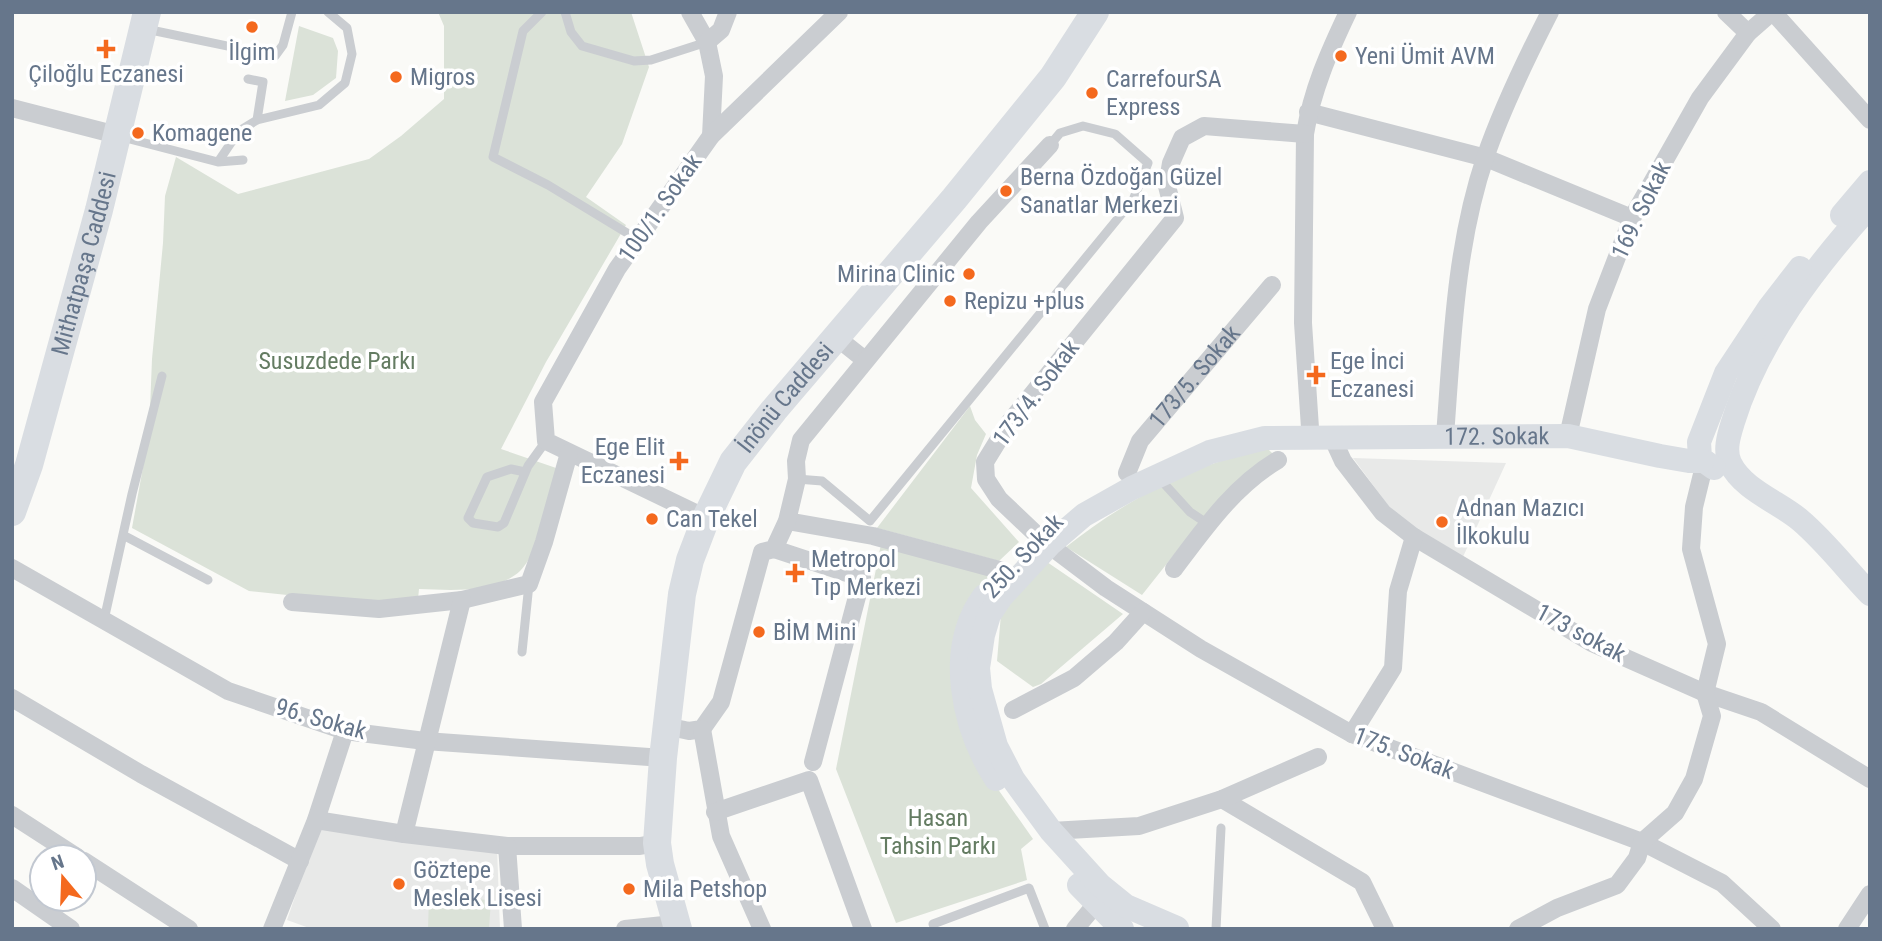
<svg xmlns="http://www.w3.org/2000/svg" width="1882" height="941" viewBox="0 0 1882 941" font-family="'Roboto Condensed',sans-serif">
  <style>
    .built { fill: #e8e9e8 }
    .green { fill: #dbe2d8 }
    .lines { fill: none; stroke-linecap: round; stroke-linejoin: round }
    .lane { stroke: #cacdd1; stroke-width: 9 }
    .street { stroke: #cacdd1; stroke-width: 18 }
    .secondary { stroke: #d9dde2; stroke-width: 24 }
    .primary { stroke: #d9dde2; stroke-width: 28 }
    .poi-dot { fill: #f4691e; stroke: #fff; stroke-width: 2.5 }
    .labels { text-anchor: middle; stroke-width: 7; stroke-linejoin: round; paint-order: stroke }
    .poi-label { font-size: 24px; fill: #66768b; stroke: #fff; text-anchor: start }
    .street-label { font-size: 24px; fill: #66768b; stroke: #fff }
    .park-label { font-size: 24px; fill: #647c62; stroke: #fff }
  </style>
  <rect width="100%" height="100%" fill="#fafaf7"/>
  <path class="built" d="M1353,458L1506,463L1462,559L1418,535L1390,508Z
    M319,827L497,848L500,929H312L287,920Z"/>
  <path class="green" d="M438,12H631L649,67L622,144L586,197L626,225L546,362L501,449L559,469C551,495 539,553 520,571C495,594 450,590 419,589L418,599L363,603L249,591L132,528L149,434L152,359L163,243L165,196L176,157L238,194L369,159L401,136L444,99V26Z
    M299,26L333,38L338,51L336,78L313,95L285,101Z
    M970,406L975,420L986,434L977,455L971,488L1019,542L999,561L877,528Z
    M1267,448L1274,455L1207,513L1142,595L1066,547C1125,500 1194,464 1267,448Z
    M881,544L994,572L980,591L976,758L1033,839L1021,849L1027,880L896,923L836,769Z
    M1047,562L1123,614L1041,684L1033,687L997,661L1001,614Z
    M429,897L491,900L489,929H428Z"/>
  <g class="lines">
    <path class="lane" d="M542,12L523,31L493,157L548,185L637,239
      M565,12L571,32L582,46L634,61L651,60L707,42
      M146,29L275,56L283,45L292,12
      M248,79L263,82L257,120
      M122,137L218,162L239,131L257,120L319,105L345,83L352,54L347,28L328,12
      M218,162L243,160
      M525,472L511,469L487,477L468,518L473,523L498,527L504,523L528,466L546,441
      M1159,478L1190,512L1208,524
      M797,479L822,481L870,521L1133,200L1148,163L1115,134L1083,126L1060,133L1050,145
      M123,535L208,580
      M104,620L132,494L162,376
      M522,652L529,584
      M935,929L933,924L1029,888L1045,929
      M1216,929L1221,828"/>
    <g class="street">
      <path d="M690,12L707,42L714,76L711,136"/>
      <path d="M1726,12L1748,33"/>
      <path d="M1773,12L1870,120"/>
      <path d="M707,42L721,30L728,12"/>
      <path d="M12,108L117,135"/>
      <path d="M1308,112L1486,158L1632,218"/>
      <path d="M836,337L865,360"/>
      <path d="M1310,428L1303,323L1305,134C1312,90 1329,52 1348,12"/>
      <path d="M1445,436C1452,344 1455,247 1485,158C1502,108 1526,59 1550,12"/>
      <path d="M1568,436L1597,309L1632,218L1700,98L1748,33L1772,12"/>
      <path d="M1332,437L1343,461L1383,513L1414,537L1592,643L1705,693L1761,712L1870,779"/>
      <path id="s1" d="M1127,473L1140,441L1272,285"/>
      <path d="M706,518L546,441L543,402L617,269L711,136L839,12"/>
      <path d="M787,521L873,536L1003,571"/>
      <path d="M1038,536L999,499L986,479L985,462L1009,423L1175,218L1167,186L1171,163L1182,138L1204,126L1305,134"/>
      <path d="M1049,545L1106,588L1201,649L1352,734L1642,842L1722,883L1772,929"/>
      <path d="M774,549L862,578L813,762"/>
      <path d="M12,568L228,691L345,731L425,741L663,758"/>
      <path d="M1174,569C1204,529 1234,486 1278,460"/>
      <path d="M292,602L379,609L462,600L529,584L544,542L569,453"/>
      <path d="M12,698L141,774L300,861"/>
      <path d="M1013,710L1074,678L1116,642L1143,612"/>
      <path d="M666,726L689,731L702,729L721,702L762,552L774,549L787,521L797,479L796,461L801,440L979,222L1050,145"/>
      <path d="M702,729L721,836L762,929"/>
      <path d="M1352,734L1393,668L1398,591L1414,537"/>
      <path d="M1222,799L1362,882L1385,929"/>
      <path d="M715,812L809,780L863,929"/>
      <path d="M12,815L77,857"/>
      <path d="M316,820L404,834L507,846H640L657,843"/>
      <path d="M1051,831L1139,826L1222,799L1318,757"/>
      <path d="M404,834L462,600"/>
      <path d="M507,846L513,929"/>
      <path d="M84,861L189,929"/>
      <path d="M12,888L71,929"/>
      <path d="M272,929L316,820L345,731"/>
      <path d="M625,929L664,925L675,919"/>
      <path d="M1075,929L1096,904"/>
      <path d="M1518,929L1557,908L1617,885L1637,858L1642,842L1675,813L1694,779L1712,716L1705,693L1717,644L1691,549L1694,507L1705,462"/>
      <path d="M1847,929L1870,894"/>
    </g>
    <g class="secondary">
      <path d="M1870,206C1814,268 1758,341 1733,422C1729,435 1724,450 1730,463C1743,490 1779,502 1800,520C1826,542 1847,570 1870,594"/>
      <path d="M1842,215L1870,182"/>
      <path d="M1714,468L1700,458L1699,442L1726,373L1769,308L1800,268"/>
      <path d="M984,596C945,649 963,728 996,779"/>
      <path d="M1079,885L1122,929"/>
      <path id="s2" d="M1177,928L1126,906L1100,885L1051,831L1013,779L996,746L980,689L978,668L983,635L989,615L1001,597L1049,545L1084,515L1132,488L1210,452L1265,438L1568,436L1660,456L1689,461H1702"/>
    </g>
    <g class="primary">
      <path id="s3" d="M12,512L29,465L99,210L147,12"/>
      <path id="s4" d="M678,929L660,864L657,843L663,758L682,594L690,560L706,518L733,462L774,410L954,199L1053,77L1095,12"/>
    </g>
  </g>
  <g class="poi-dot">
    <circle cx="252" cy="27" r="7"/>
    <path d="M102.5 38.5h7v7h7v7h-7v7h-7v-7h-7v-7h7z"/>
    <circle cx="1341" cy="56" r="7"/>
    <circle cx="396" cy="77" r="7"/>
    <circle cx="1092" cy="93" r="7"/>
    <circle cx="138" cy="133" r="7"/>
    <circle cx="1006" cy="191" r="7"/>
    <circle cx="969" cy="274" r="7"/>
    <circle cx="950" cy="301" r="7"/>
    <path d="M1312.5 364.5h7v7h7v7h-7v7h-7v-7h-7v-7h7z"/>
    <path d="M675.5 450.5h7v7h7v7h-7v7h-7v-7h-7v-7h7z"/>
    <circle cx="652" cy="519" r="7"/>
    <circle cx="1442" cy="522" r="7"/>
    <path d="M791.5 562.5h7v7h7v7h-7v7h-7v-7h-7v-7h7z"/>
    <circle cx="759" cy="632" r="7"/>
    <circle cx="399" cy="884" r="7"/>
    <circle cx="629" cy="889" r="7"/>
  </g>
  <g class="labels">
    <g class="poi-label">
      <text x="252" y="60" text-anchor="middle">İlgim</text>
      <text x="1355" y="64">Yeni Ümit AVM</text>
      <text x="106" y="82" text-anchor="middle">Çiloğlu Eczanesi</text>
      <text x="410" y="85">Migros</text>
      <text x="1106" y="87">CarrefourSA<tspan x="1106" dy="28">Express</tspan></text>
      <text x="152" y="141">Komagene</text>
      <text x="1020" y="185">Berna Özdoğan Güzel<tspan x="1020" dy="28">Sanatlar Merkezi</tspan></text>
      <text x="955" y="282" text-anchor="end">Mirina Clinic</text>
      <text x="964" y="309">Repizu +plus</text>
      <text x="1330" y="369">Ege İnci<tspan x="1330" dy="28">Eczanesi</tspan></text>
      <text x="665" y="455" text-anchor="end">Ege Elit<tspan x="665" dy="28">Eczanesi</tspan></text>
      <text x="1456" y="516">Adnan Mazıcı<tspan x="1456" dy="28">İlkokulu</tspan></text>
      <text x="666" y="527">Can Tekel</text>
      <text x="811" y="567">Metropol<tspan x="811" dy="28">Tıp Merkezi</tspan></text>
      <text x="773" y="640">BİM Mini</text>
      <text x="413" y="878">Göztepe<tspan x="413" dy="28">Meslek Lisesi</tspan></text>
      <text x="643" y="897">Mila Petshop</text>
    </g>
    <g class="street-label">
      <text transform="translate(660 208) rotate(-55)" y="8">100/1. Sokak</text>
      <text transform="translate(1641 210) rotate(-64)" y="8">169. Sokak</text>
      <text dy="8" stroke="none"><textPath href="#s3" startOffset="259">Mithatpaşa Caddesi</textPath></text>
      <text dy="8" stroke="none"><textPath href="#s1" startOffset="119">173/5. Sokak</textPath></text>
      <text transform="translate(1036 393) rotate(-53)" y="8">173/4. Sokak</text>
      <text dy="8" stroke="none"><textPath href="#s4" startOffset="564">İnönü Caddesi</textPath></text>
      <text dy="8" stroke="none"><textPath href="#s2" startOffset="966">172. Sokak</textPath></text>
      <text transform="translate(1023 556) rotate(-47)" y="8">250. Sokak</text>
      <text transform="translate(1581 633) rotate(28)" y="8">173 sokak</text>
      <text transform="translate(321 719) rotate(16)" y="8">96. Sokak</text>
      <text transform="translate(1404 753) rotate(21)" y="8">175. Sokak</text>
    </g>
    <g class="park-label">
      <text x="337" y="369">Susuzdede Parkı</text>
      <text x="938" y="826">Hasan<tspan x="938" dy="28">Tahsin Parkı</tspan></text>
    </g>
  </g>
  <rect width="1882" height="941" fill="none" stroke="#66768b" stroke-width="28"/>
  <g transform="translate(63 878) rotate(341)"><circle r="33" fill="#ffffff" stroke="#c2c8d1" stroke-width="2"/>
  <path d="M0-5L12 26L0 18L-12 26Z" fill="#f4691e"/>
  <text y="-10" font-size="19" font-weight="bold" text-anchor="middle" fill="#66768b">N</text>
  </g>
</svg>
